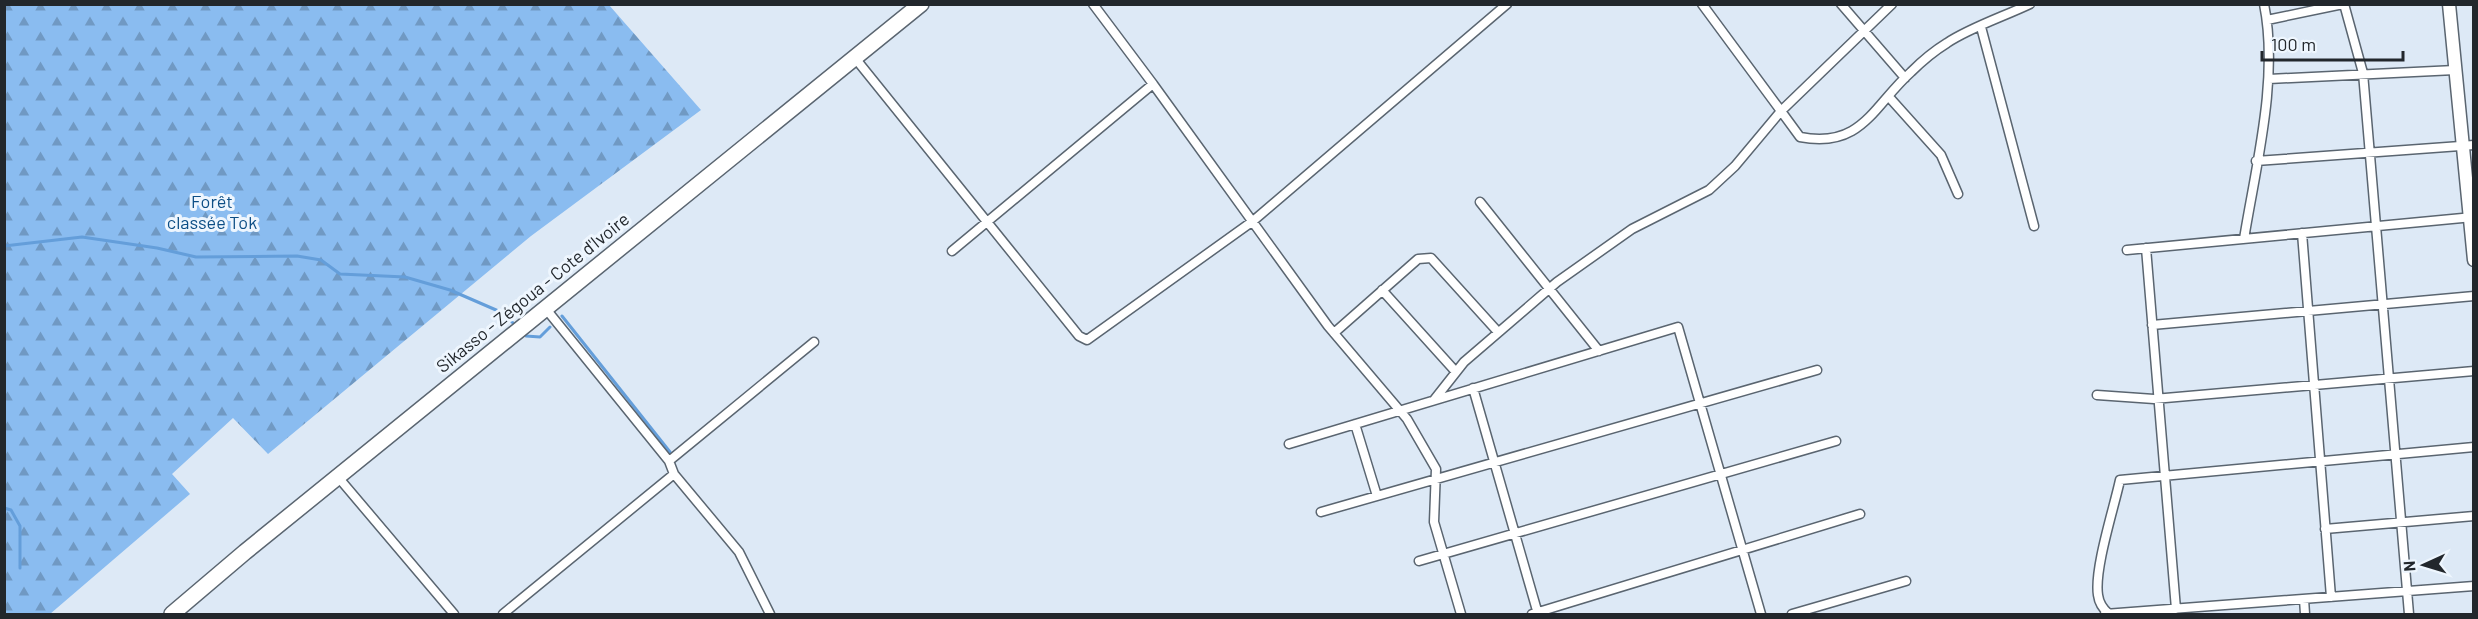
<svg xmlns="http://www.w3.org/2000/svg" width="2478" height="619" viewBox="0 0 2478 619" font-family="Barlow,sans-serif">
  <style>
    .forest { fill: url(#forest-firs) }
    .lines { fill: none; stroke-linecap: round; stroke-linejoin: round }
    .stream { stroke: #649eda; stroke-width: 3 }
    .street-casing { stroke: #5a6570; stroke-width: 11 }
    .secondary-casing { stroke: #5a6570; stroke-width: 15 }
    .highway-casing { stroke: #5a6570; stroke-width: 18 }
    .street { stroke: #fff; stroke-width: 8 }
    .secondary { stroke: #fff; stroke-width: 12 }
    .highway { stroke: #fff; stroke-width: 15 }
    .labels { text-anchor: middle; stroke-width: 6; stroke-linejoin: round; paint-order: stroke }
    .park-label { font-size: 18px; fill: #0c4e85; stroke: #eef6fe }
    .street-label { font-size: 18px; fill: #22272c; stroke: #eef6fe }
  </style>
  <defs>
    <pattern id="forest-firs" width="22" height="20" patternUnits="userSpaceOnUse" patternTransform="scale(1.5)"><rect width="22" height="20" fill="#8abcf0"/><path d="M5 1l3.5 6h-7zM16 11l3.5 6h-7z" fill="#7099c3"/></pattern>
  </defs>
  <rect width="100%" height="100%" fill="#dde9f6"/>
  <path class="forest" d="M4,5H609L701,110L531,236L268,454L233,418L172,474L190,494L50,614H5Z"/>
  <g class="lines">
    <path class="stream" d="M4,246L82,237L157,248L196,257L297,256L321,260L340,274L405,277L450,290L503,313L513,323
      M562,316L670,452
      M526,336L540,337L550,327
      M4,508L11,510L20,526V568"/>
    <defs>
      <path id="street" d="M1093,4L1153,84
        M1841,4L1905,78
        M1892,4L1781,111L1800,137C1862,149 1873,106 1911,72C1921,62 1934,51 1947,43C1969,28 2005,16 2030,4
        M2344,4L2363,73L2409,614
        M2267,20L2343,4
        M1981,27L2034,226
        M855,58L1079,336L1087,340L1253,221L1507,4
        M2269,79L2455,70
        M1889,97L1941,155L1958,194
        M2256,161L2474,145
        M1480,202L1599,351
        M2302,233L2331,597
        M2244,239C2256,165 2279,78 2264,4
        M2146,248L2176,609
        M2127,250L2473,217
        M952,251L1153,84L1328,326L1407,419L1436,469L1434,522L1461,614
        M1382,290L1456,372
        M2152,325L2474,296
        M1334,333L1418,259L1431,258L1498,332
        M1473,388L1538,614
        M2097,395L2154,399L2474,371
        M1434,400L1464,362L1557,282L1632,229L1709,190L1735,166L1781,111L1702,4
        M1355,424L1377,496
        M1289,444L1678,327L1761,614
        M669,461L814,342
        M674,474L739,552L770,614
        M338,477L454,614
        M1321,512L1817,370
        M2325,529L2474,516
        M1419,561L1836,441
        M2304,599L2305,614
        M503,614L674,474L669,461L546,309
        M1532,614L1860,514
        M1792,614L1906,581
        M2105,614L2474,586
        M2109,614C2103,609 2099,603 2098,595C2094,569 2114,508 2120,480L2474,447"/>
      <path id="secondary" d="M2449,4L2474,260"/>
      <path id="highway" d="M172,614L245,552L921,4"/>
    </defs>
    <use href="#street" class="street-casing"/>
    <use href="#secondary" class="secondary-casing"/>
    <use href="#highway" class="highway-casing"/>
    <use href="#street" class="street"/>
    <use href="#secondary" class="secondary"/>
    <use href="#highway" class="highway"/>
  </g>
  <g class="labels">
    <g class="park-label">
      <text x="212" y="208">Forêt<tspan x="212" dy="21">classée Tok</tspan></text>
    </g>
    <g class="street-label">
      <text transform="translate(533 293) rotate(-39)" y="6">Sikasso - Zégoua - Cote d'Ivoire</text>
    </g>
  </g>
  <rect width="2478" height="619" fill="none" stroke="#22272c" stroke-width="12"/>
  <g transform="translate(2424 565) rotate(266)" stroke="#eef6fe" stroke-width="4.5" paint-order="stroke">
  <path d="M0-4.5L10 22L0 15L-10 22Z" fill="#22272c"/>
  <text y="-9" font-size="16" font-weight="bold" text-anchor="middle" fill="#22272c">N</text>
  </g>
  <path d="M2262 51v9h141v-9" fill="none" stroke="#22272c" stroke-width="3"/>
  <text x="2271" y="51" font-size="18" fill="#22272c" stroke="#eef6fe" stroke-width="4.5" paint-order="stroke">100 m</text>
</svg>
